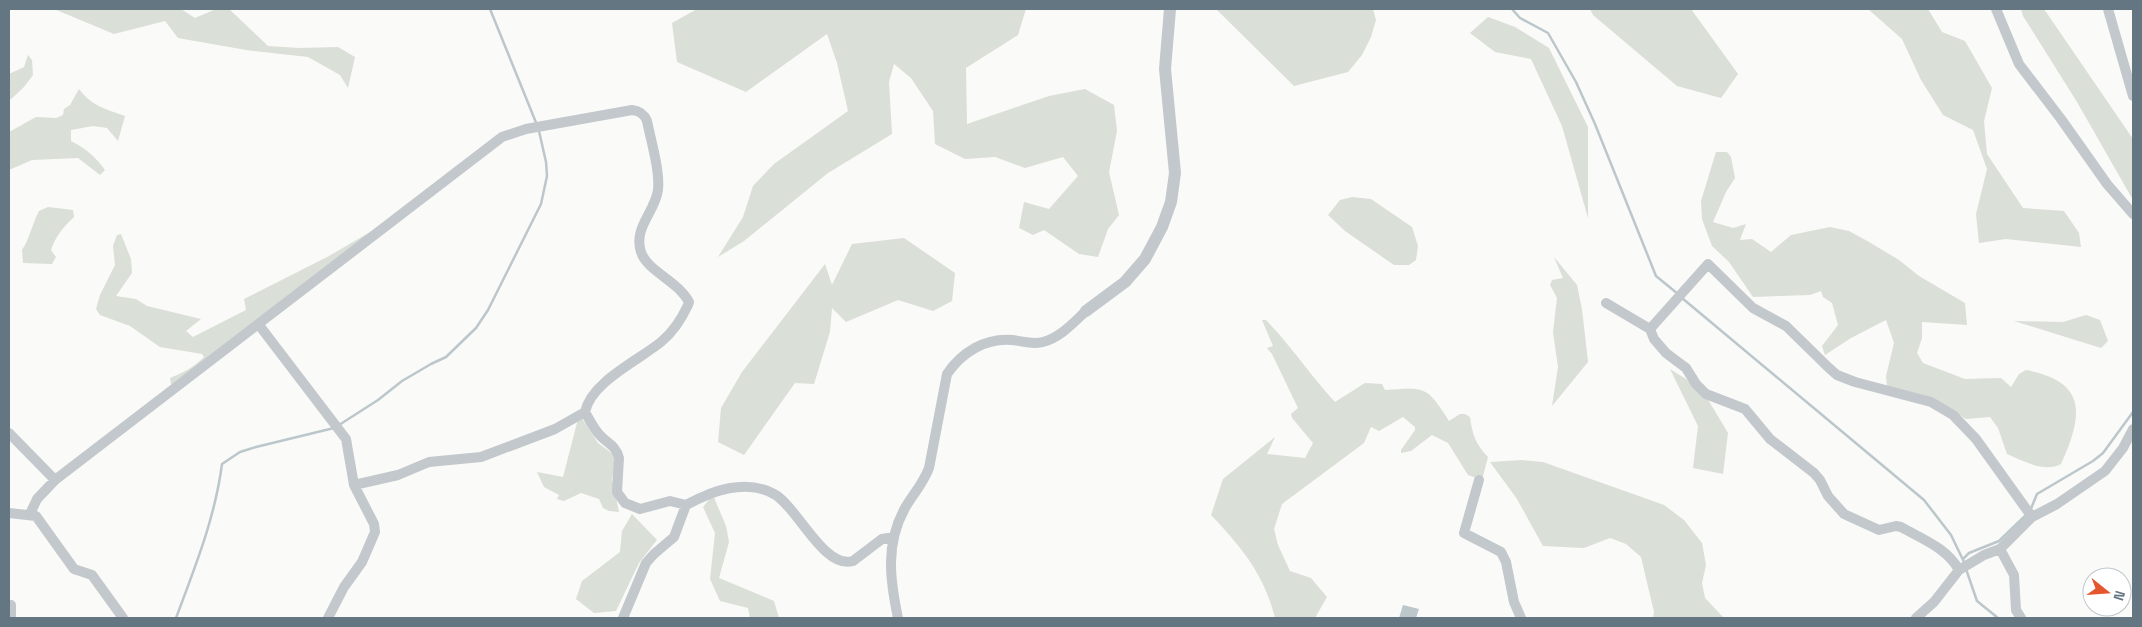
<svg xmlns="http://www.w3.org/2000/svg" width="2142" height="627" viewBox="0 0 2142 627" font-family="'Space Grotesk',sans-serif">
  <style>
    .green { fill: #dadfd7 }
    .water { fill: #bbc7cb }
    .lines { fill: none; stroke-linecap: round; stroke-linejoin: round }
    .stream { stroke: #bbc7cb; stroke-width: 2.5 }
    .minor { stroke: #c3c8cc; stroke-width: 10 }
    .tertiary { stroke: #c3c8cc; stroke-width: 12 }
  </style>
  <rect width="100%" height="100%" fill="#fafaf8"/>
  <path class="green" d="M54,9H181L195,18L216,9H229L268,46L299,48L338,47L355,57L348,88L340,75L308,57L246,50L178,38L165,21L114,34Z
    M697,9H1026L1018,35L966,68L967,124L1049,96L1085,89L1114,105L1117,131L1109,172L1119,215L1108,229L1098,257L1079,254L1044,230L1033,235L1019,228L1024,202L1049,209L1078,176L1063,157L1025,168L995,157L965,159L935,144L933,111L911,78L894,64L889,82L892,134L828,173L744,241L718,257L743,217L753,186L774,164L848,111L837,63L827,34L746,92L677,62L672,23Z
    M1216,9H1373L1376,20L1371,37L1362,55L1348,72L1294,86Z
    M1590,9H1691L1738,74L1721,98L1677,86L1593,15Z
    M1868,9H1928L1942,32L1965,41L1992,88L1984,121L1987,154L2023,208L2064,211L2079,233L2081,247L2006,239L1979,243L1976,214L1987,169L1973,130L1943,115L1921,80L1902,39Z
    M2021,9H2044L2133,139V200L2077,102L2023,16Z
    M1488,17L1515,27L1549,48L1588,127V218L1562,126L1531,59L1495,52L1470,33Z
    M28,55L32,60L33,75L24,87L9,101V74L24,67Z
    M79,89C92,106 105,109 125,116L118,141L107,128L93,126L71,130V141C85,148 96,157 105,170L100,175L78,158L32,160L9,170V132L36,117L56,118L63,115L64,109L70,105Z
    M1716,152H1727L1731,157L1735,178L1726,192L1713,222L1733,228L1746,224L1740,240L1752,239L1771,252L1791,235L1830,227L1849,231L1869,242L1899,260L1919,276L1965,303L1967,325L1922,322V338L1917,353L1923,363L1965,379L2001,378L2011,387L2019,374L2026,370C2088,382 2083,415 2061,464C2045,473 2023,461 2007,454L1998,428L1990,417L1966,419L1933,399L1887,386L1886,376L1894,343L1886,320L1851,338L1825,355L1822,346L1838,325L1832,303L1823,297L1821,291L1810,295L1753,297L1729,262L1712,246L1702,219L1701,201Z
    M1352,197L1371,199L1412,227L1418,246L1416,260L1409,265H1394L1345,231L1328,215L1340,200Z
    M48,207L73,210L74,217C64,226 55,237 51,250L56,257L52,264L23,263L22,250C30,238 32,224 39,211Z
    M382,225L181,382L171,384L170,378C183,373 194,367 204,357L202,354L160,347L130,326L100,315L96,309L100,295L115,265L113,246L117,235L121,234L131,259L132,273L116,296L136,299L147,306L201,319L186,331L193,337L246,310L244,299L329,256Z
    M904,238L955,273L952,301L933,311L898,300L846,322L832,308L830,332L814,384L795,383L744,455L718,442L721,408L742,372L825,264L832,285L852,244Z
    M1554,257L1577,285L1582,309L1588,362L1552,406L1558,367L1553,332L1557,298L1550,285L1552,280L1563,278Z
    M2086,315L2100,320L2108,341L2101,348L2014,321L2063,322Z
    M1262,320H1266C1291,346 1311,376 1335,402L1365,383L1382,384L1385,390C1426,387 1427,386 1449,421L1460,414H1465L1470,417C1472,434 1476,445 1488,457L1482,480L1468,475L1448,443L1432,435L1411,451L1401,453V450L1415,430V427L1403,417L1379,431L1371,427L1364,443L1282,504L1274,529L1278,545L1290,571L1311,578L1327,597L1315,618H1275C1264,574 1242,548 1211,515L1223,479L1275,437L1267,454L1305,458L1313,443L1292,418L1291,414L1298,408L1272,354L1267,348L1273,346Z
    M1670,369L1686,379L1707,398L1728,433L1723,474L1693,468L1698,426Z
    M581,417L598,443L614,455L615,466L612,479L619,512L609,511L603,508L599,499L581,493L564,501L557,499L559,495L544,487L537,472L563,477L578,419Z
    M1522,460L1543,462L1664,505L1684,520L1702,543L1706,565L1702,583L1705,598L1724,618H1653L1654,612L1641,557L1626,544L1610,538L1584,548L1543,546L1517,499L1490,462Z
    M713,495L726,526L729,542L719,578L774,601L779,618H750L748,608L720,601L710,579L715,533L703,507Z
    M632,514L657,540L639,563L616,611L594,613L576,599L582,581L620,552L622,531Z"/>
  <path class="water" d="M1403,605L1419,609L1416,618H1399Z"/>
  <g class="lines">
    <path class="stream" d="M490,9L537,125
      M1512,9L1520,18L1548,33L1576,82L1595,124L1656,276L1678,294
      M1682,298L1924,500L1951,535L1965,564
      M339,425L378,400L402,381L431,364L446,357L476,328L488,310L541,204L547,176L546,162L539,131
      M2030,511L2037,494L2093,461L2103,453L2133,412
      M1963,559L1969,553L1999,541L2026,515
      M1966,569L1977,601L1998,618
      M176,618C195,567 215,518 222,464L240,452L256,447L334,428"/>
    <path class="minor" d="M1996,9L2019,64L2061,119L2107,184L2133,214
      M2108,9L2133,96
      M1606,303L1650,329L1654,339L1666,353L1686,368L1696,384L1706,394L1745,409L1770,439L1814,473L1820,480L1828,496L1844,514L1879,530L1896,526L1901,527C1922,539 1947,548 1959,570
      M259,325L346,439L354,485L374,524L375,532L362,562L344,587L328,618
      M1650,329L1708,264L1753,308L1786,326L1829,368L1837,375L1855,382L1931,402L1953,415L1976,439L2032,517
      M9,433L55,480
      M1479,480L1464,533L1501,552L1506,562L1514,602L1521,618
      M354,485L398,475L429,462L481,457L555,429L585,412
      M9,513L36,516L74,569L92,575L123,618
      M30,514L37,499L55,480L502,137L526,129L632,110C640,111 644,114 647,121C651,141 660,170 658,190C655,212 633,228 641,252C647,271 678,281 689,302L688,305C682,318 672,333 661,342C639,360 591,382 585,412C589,419 593,427 598,433C606,443 616,445 619,458L617,492L625,503L640,509L670,501L686,505
      M2000,549L2014,575L2016,610L2021,618
      M11,618V605
      M623,618L646,563L654,554L674,537L686,505C712,491 745,478 774,494C797,506 824,570 853,561L882,539L894,537
      M898,618C890,580 885,544 905,508C913,494 923,484 929,468L947,374C962,352 985,338 1012,340C1022,341 1033,345 1043,342C1060,338 1074,322 1086,311
      M1916,618L1934,602L1959,570L1984,555L2000,549L2032,517L2057,504L2105,471L2123,448L2133,429"/>
    <path class="tertiary" d="M1086,311L1125,282L1145,259L1162,227L1171,202L1175,173L1165,69L1170,9"/>
  </g>
  <rect width="2142" height="627" fill="none" stroke="#657683" stroke-width="20"/>
  <g transform="translate(2107 592) rotate(107)"><circle r="24" fill="#ffffff" stroke="#c1c8cd"/>
  <path d="M0-4L9 19L0 12L-9 19Z" fill="#e4572e"/>
  <text y="-8" font-size="14" font-weight="bold" text-anchor="middle" fill="#657683">N</text>
  </g>
</svg>
